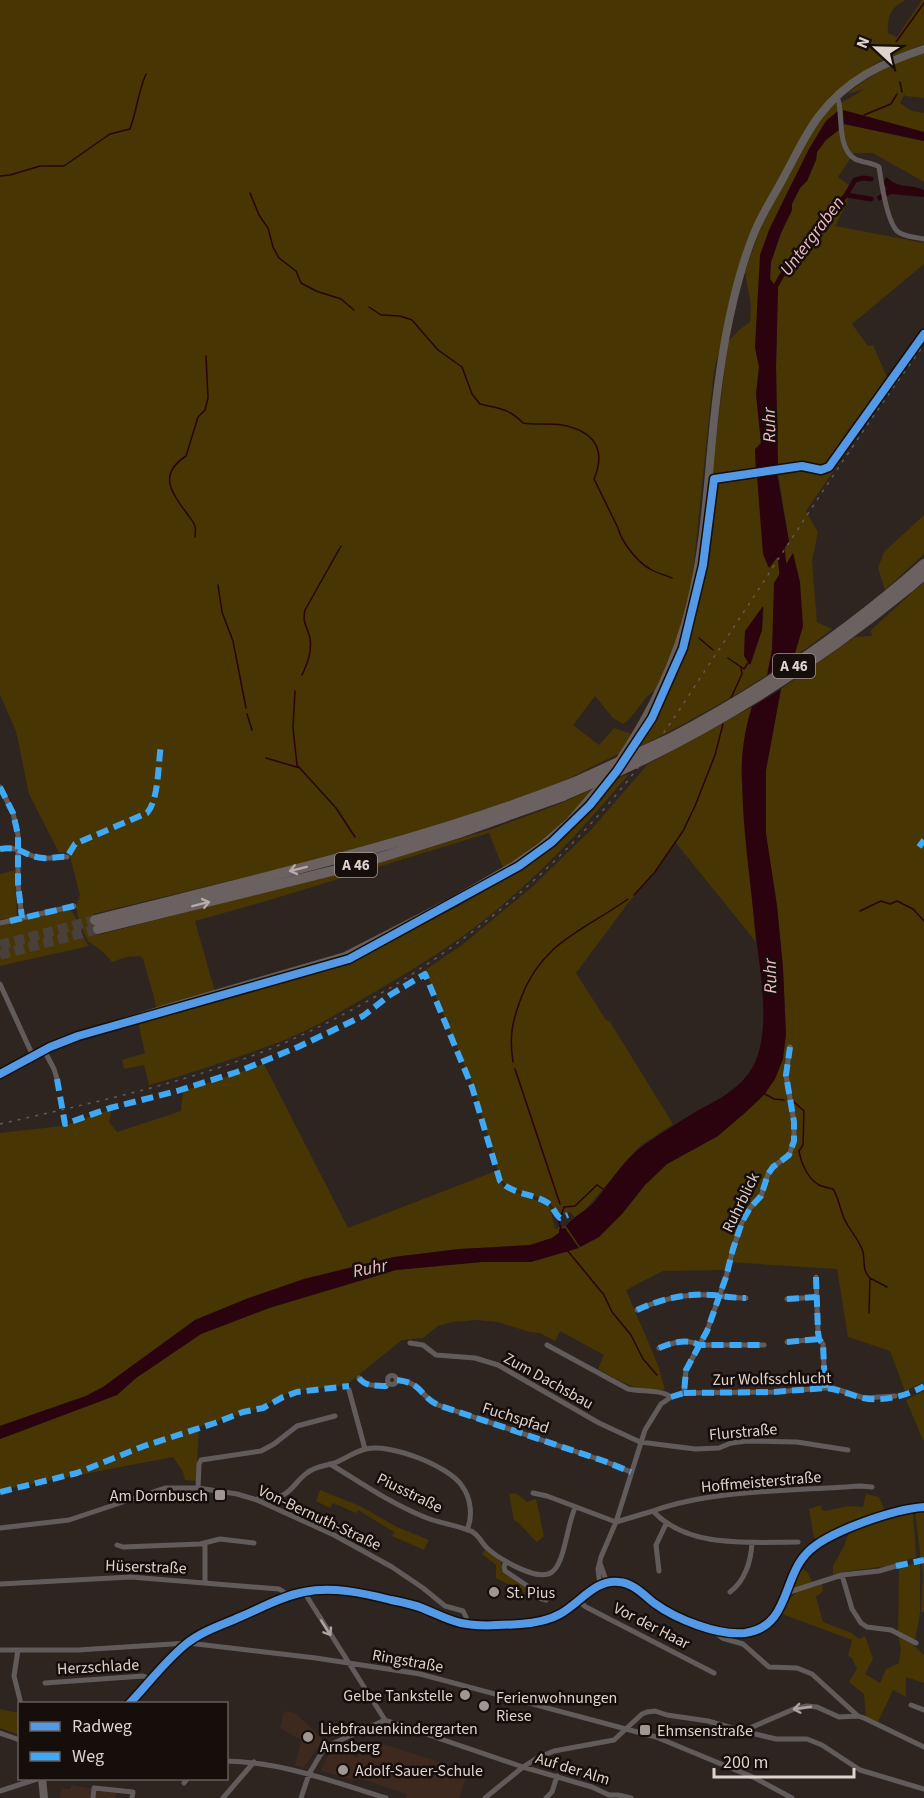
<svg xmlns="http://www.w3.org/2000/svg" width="924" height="1798" viewBox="0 0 924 1798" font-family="'Source Sans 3',sans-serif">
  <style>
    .built { fill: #3e291e }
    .green { fill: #473504; fill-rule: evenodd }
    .water { fill: #2b030f }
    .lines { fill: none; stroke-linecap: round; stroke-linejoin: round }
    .stream { stroke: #2b030f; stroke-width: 1.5 }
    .canal { stroke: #2b030f; stroke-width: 5 }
    .river { stroke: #2b030f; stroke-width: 8 }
    .highway-tunnel { stroke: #493f3b; stroke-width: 10; stroke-dasharray: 10 5; stroke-linecap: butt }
    .street { stroke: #615c5b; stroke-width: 5 }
    .secondary { stroke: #645e5c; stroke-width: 8 }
    .highway { stroke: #6a6160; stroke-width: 10 }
    .rail { stroke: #615b58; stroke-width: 1.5; stroke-dasharray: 3 6; stroke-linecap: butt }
    .highway-bridge { stroke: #6a6160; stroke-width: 10 }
    .quiet { stroke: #3fa9f5; stroke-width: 6; stroke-dasharray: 12 6; stroke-linecap: butt }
    .cycleway-casing { stroke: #160e0b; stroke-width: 11 }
    .cycleway { stroke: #5399e6; stroke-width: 8 }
    .oneway { stroke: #b6aba8 }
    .oneway2 { stroke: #ada3a0 }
    .poi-dot { fill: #a19691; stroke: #160e0b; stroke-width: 2 }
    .labels { text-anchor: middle; stroke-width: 5; stroke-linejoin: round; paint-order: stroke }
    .shield { fill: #160e0b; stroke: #a39894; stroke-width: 1.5 }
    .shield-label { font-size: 15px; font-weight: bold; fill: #dfd3ce }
    .street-label { font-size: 16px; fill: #dfd3ce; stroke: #160e0b }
    .poi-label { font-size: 16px; fill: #dfd3ce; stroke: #160e0b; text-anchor: start }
    .water-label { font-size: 18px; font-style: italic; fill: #f1bbc5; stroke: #160e0b }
  </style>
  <rect width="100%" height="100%" fill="#2e2521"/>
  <path class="built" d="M284,1711L295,1713L324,1740L303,1768L295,1765L301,1740L280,1728Z
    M370,1740L443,1763L446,1767L467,1776L459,1798H406L407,1794L361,1779L352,1780L322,1771L321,1769L330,1752L339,1746L349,1742L354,1756L357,1758L359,1754L364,1756Z
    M71,1785L100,1790L117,1789L115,1798H60L62,1788L70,1789Z"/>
  <path class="green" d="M0,0H904L905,1C890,6 887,19 888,33L897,37L922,0H924V44L878,62L855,77L834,95L748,242L714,370L692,581L678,643L657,689C642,697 637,715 623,724L613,718L595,696L573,725L599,745L614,728L632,734L620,753L547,789L475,815L357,850L93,914L98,935L365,866L489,830L562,803L595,788C569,820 537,846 503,868L489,833L263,902L195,921L215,992L156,1009L154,997L143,959L140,956L126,957L112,962L103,952L88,941L80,925L76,907L80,895L70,856L66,852L59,853L29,794L16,731L0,695Z
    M924,53V98L905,96V94L900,103L912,111L924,113V132L843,111L844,124L924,141V182L873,153H854L838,177L849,185L847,203L835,226L924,243V264L852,324L868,346L873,345L886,375L894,383L806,511L818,532L812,561L817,622L832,629C771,677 703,715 635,749L652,720L685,648L710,555L718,484L712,473L728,342L739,330L750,322L751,305L745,272L761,227L815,127L833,104L841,103L865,89L847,94C871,74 894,63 924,53ZM826,121L840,129L826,140L817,152L816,160L807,181L800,188L792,204V210L781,233L771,262L770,279L778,290L776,367L778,467L756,471L755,449L761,443L756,394L759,367L755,347L769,230L809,149ZM778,473L789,541L769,568ZM793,554L767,674L772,650L774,621V583ZM764,607L762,630L751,664L744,656L745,631Z
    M924,515V554L885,590L878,568L884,552Z
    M924,582V1382L905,1391L890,1351L848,1337L837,1269L728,1262L725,1270L663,1271L626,1290L658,1365L665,1390C631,1389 627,1385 598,1369L604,1355L560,1331L555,1341L540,1333L530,1332L498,1322L477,1320L452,1322L438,1326L423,1338L402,1340L346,1385L290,1392L263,1407L199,1427L196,1481L185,1480L183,1472L173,1457L0,1490V1439L117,1395L136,1378L201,1334L269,1308L396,1270L482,1262H531L578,1247L565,1228L552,1238L530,1245L459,1249L394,1257L304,1279L246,1299L195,1320L103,1387L85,1396L0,1426V1133L62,1126L112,1109L109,1122L117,1132L181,1111L183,1091L264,1064L348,1228L496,1171L503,1186L550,1206L555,1229L566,1226L580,1247L599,1237L622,1214L645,1185L667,1164L718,1136L786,1035L783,968L777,906L766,834V770L781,689L855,637L873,636L870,631Z
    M752,707L748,721L741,772L756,942L676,843L658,869L629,902L576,973L606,1020L610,1022L673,1124L640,1146L584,1211L575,1217L570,1212L565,1214L557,1213C547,1191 513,1198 500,1178L474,1089L425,970L462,945L531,888L591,830L648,764Z
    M629,774C581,831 530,886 471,930C439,954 405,974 371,994C344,1010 316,1027 287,1039C242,1056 196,1072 149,1085L144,1065L124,1069L122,1060L145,1053L138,1021L340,966L459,906L517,872L544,851L591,804L611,781Z
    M15,870L17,917L0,920V874Z
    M69,909C78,915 81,936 89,946L0,966V925Z
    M924,1391V1440H923L906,1400Z
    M320,1490L360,1506L397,1527L429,1540L424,1550L392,1536L394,1532L358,1510L356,1513L333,1503L330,1508L316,1501Z
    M516,1493L527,1502L536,1499L544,1536L537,1542C530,1536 520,1523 514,1520L509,1494Z
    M866,1494L879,1497L885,1512L818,1538H814L809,1509L821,1505L822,1510L825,1511L848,1506L863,1507Z
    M924,1510V1612H921L923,1576L915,1511Z
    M913,1512L916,1557L887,1566L842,1572L836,1575L833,1574V1566L844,1546L849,1532Z
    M485,1550L501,1562V1569L504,1574L532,1592L530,1595L496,1578V1565L482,1554Z
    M920,1562V1613L914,1646L924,1655V1683L906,1677V1697L893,1690L878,1722L866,1716L864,1694L849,1682L857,1669L852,1658L848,1656L852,1640L782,1614L787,1601L796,1593L792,1586L800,1567L808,1573L814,1587L822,1584L823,1591L816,1597L823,1622L852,1633L859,1639L865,1636L873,1659L865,1674L880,1683L886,1669L899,1663L901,1649L898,1635L899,1567Z
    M0,1709L19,1713V1735L0,1728Z"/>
  <path class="water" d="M839,110L840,129L826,140L817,152L816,160L807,181L800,188L792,204V210L781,233L771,262L770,279L778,289L776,367L778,467L756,471L755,449L761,443L756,394L759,367L755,347L760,255L769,230L809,149L826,121Z
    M843,110L924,132V141L844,124Z
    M886,177C901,190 908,183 924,190V197L891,194L879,201L877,197L887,189L883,183Z
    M777,473L789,542L769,568L763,554L757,476Z
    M793,553L800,582L803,626L794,657L767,675L772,650L774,583Z
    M763,606L762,630L750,665L744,656L745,631Z
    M781,689L766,770V834L777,906L783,968L786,1035L783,1059L775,1079L764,1095L746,1112L718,1136L667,1164L645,1185L622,1214L599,1237L580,1247L566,1226C574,1216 588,1210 596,1200C611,1181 624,1159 644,1145C661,1133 679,1122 697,1111C715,1101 736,1091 748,1074C775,1040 759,968 755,928C750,877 742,825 742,774C741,753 745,728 752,707Z
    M565,1228L579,1248L531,1262H482L396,1270L269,1308L201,1334L136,1378L117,1395L0,1439V1426L86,1396L103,1387L195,1320L246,1299L304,1279L394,1257L459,1249L530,1245L552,1238L559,1233V1229Z"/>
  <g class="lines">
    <path class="stream" d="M896,42L924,3
      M891,55L892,53
      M894,65L895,71
      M900,82L902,92
      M864,115L891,104L897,94
      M0,176L10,175L40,166H64L110,134L130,129C137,110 138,92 146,74
      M250,193L259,215L268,228L273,247L279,258L296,271L301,283L316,291L341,299L354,310
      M369,307L381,315L400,316L412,320L438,350L462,367L472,394L480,404C500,409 508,408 523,423C536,425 549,423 562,425C593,431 607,448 594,479L618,528C621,541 637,562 650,569C656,573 666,575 672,578
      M195,537C195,534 196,530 195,527C195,523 190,518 188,515C172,493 157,475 186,456L198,417L205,410L208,398L206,356
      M218,585L222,612L233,641L246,708
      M699,638L713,650
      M728,658L744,669L748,663
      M302,675C308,662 312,652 310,638C307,625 302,624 305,610L341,546
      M295,691L293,728L297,765L336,808L355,837
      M731,698L742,674L741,668
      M247,714L252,730
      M266,758L300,768
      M634,895L655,872L683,831L695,806L715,755L723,724
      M860,911L881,901L890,904L897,901L913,909L924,921
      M513,1062C509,1037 512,1022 521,998C542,942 583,931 628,899
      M515,1069L560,1204
      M763,1093L774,1099L784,1100
      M794,1102L804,1111L803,1145L799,1151C801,1163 808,1179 819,1185C823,1187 829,1188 833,1189C840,1200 840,1213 847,1224C852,1233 860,1241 863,1252C865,1261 862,1271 870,1278L869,1313
      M561,1229L559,1222L564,1207L575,1206L597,1185L603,1189
      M567,1250L604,1295L612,1312L631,1335L643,1359L657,1375
      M870,1278L887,1287"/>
    <path class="canal" d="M846,195L871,199
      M773,291L782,275L846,195L855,180L863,178L871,179"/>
    <path class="river" d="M780,542L784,580"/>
    <path class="highway-tunnel" d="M0,945L95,920
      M0,955L98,929"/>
    <path class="street" d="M837,97L839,103C842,119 838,149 855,159C863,163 872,162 879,167C881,181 887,221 897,231C903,237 916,237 924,239
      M0,787L13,813L18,835V884L22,918
      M0,849C19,845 26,857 43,858C51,859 59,856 67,857
      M0,923L74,906
      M0,984L33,1056
      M44,1050L54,1069L57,1079
      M816,1277L818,1332L819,1339L823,1344L825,1388
      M787,1299L817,1297
      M637,1310C661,1299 685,1293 712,1295C723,1296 734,1298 746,1298
      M787,1342L819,1339
      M410,1343L423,1345L436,1355L475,1358L498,1365L599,1423L640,1442L695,1449L719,1448L731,1443L747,1441L797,1442L848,1450
      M547,1345L628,1389C642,1392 660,1389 671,1397
      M659,1348C672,1343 686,1338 699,1345H764
      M387.5 1380a4.5 4.5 0 1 1 9 0a4.5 4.5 0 1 1-9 0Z
      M359,1378C366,1387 375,1385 386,1386L389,1383
      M397,1380C423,1383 419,1396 438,1405L604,1461L631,1472
      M349,1390L365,1449
      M684,1393L774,1392L825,1388H833L864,1398L895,1396
      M330,1464C360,1482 390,1503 422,1516C438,1523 456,1525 471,1531C479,1535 481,1542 487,1548C498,1558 538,1583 552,1572C565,1563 567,1524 575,1508
      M198,1488L199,1464L201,1460L261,1451L274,1444L297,1426L335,1416
      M533,1493L547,1496L616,1522
      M257,1500C264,1492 274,1498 283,1495C292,1491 298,1479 307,1473C315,1466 327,1466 337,1462C346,1458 356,1451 366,1449C390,1443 449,1466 462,1486C471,1498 473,1516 467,1530
      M653,1511C714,1489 795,1491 860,1486L872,1487
      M616,1522L653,1511C688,1549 750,1542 798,1542
      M0,1528L69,1520L165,1488H198L237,1494L257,1500L334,1535L392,1567L423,1588L445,1606L463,1611L466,1617V1624
      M117,1545L123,1547L200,1544L220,1539L254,1543
      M506,1561L504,1567L505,1571L535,1591L539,1598L546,1600
      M600,1563L607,1583
      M659,1571L656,1545L666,1524
      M842,1575L852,1609L861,1623L867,1627L891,1630L916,1643
      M205,1583V1543
      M0,1584L131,1577L279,1589L290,1596
      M600,1585L598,1569L601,1557L616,1522L645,1430L661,1404L671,1397L684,1393L686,1370L707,1331L726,1277L733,1249L742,1222L750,1208L761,1196L768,1174L773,1167L789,1155L794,1141V1122L786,1075L790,1047
      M304,1592L385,1720L523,1767L592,1787L609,1795H618L631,1798
      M730,1592C745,1581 751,1561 752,1543
      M786,1593L842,1575L879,1571L896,1566
      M578,1601L586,1607L714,1673
      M713,1630L722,1638L743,1644L769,1667L797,1668L812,1674L858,1716
      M0,1650H78L188,1643L316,1658L420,1674L656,1737L755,1778L792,1798
      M18,1650L14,1676L21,1704
      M45,1683L143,1676L152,1679
      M911,1705L924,1710
      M743,1731L776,1739H807L822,1745L860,1770L924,1789
      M0,1733L20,1740
      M226,1761C282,1762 334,1782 386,1798
      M184,1783L188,1778
      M0,1791L40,1778
      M93,1798L94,1788L133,1792L132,1798
      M223,1798L254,1762
      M301,1798L309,1774L325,1747L385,1720
      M485,1798L523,1767L537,1758L554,1751L614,1740L642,1714L647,1712L655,1711L667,1715L708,1721L743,1731L794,1709L807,1706L817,1707L839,1717L858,1716L864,1718L924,1747
      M546,1798L552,1792L557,1776"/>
    <path class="secondary" d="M619,761C651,713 676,662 690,606C709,529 708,449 720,372C726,328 738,272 755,231C764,210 777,191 787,171C797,153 806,133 819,116C846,80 882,63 924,49
      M0,1074L68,1039L174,1006L345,956L454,900L513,866L540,847L569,822L607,778
      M129,1704C148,1684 165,1661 186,1644C202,1631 222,1625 240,1617C261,1608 282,1596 304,1592C331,1586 364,1593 391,1600C401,1602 412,1604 422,1608C435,1613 447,1620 461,1623C480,1627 501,1625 520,1624C534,1623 548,1621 560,1614C580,1603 595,1579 619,1582C633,1583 644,1595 654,1603C676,1619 718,1636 745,1633C789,1627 782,1580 806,1554C825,1532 895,1509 924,1507
      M42,1778L44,1798"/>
    <path class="highway" d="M910,587L924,575
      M673,737C764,689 847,632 924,564
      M95,920C257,879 420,843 575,782
      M98,929L356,865L459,833L563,796"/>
    <path class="rail" d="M0,1124C99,1101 198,1081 291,1040C433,976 560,875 652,749C673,721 692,690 712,660C782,555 849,447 924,345"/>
    <path class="highway-bridge" d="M575,782L673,737
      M563,796C689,744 804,674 910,587"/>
    <path class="quiet" d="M0,787L13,813L18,835V884L22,918
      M919,847L924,840
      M0,849C19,845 26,857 43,858C51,859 59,856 67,857L75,844L147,813C159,800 158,763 161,745
      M10,921L74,906
      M57,1079L65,1124L110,1108L177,1091L237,1072L298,1047L363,1016L390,995L425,974L472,1087L500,1181C513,1195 533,1193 548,1203C554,1207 554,1213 560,1218L568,1215
      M816,1277L818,1332L819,1339L823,1344L825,1388
      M787,1299L817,1297
      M637,1310C661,1299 685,1293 712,1295C723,1296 734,1298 746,1298
      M787,1342L819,1339
      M659,1348C672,1343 686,1338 699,1345H764
      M359,1378C366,1387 375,1385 386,1386L389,1383
      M397,1380C423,1383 419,1396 438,1405L604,1461L631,1472
      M684,1393L774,1392L825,1388C839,1389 850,1395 863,1398C882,1402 907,1396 924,1386
      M671,1397L684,1393L686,1370L707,1331L726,1277L733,1249L742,1222L750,1208L761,1196L768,1174L773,1167L789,1155L794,1141V1122L786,1075L790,1047
      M0,1492L77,1473L144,1446L215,1423L243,1412L263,1408L283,1397L297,1392L349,1386
      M896,1566L924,1560"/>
    <defs>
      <path id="cycleway" d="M0,1074L50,1047L78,1036L349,959L519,866L552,842L590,805L617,771L652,718L683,648L703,565L714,479L802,466L821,470L829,467L924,334
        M129,1704C148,1684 165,1661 186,1644C202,1631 222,1625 240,1617C261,1608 282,1596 304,1592C331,1586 364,1593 391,1600C401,1602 412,1604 422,1608C435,1613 447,1620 461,1623C480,1627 501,1625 520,1624C534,1623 548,1621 560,1614C580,1603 595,1579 619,1582C633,1583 644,1595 654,1603C676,1619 718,1636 745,1633C789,1627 782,1580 806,1554C825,1532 895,1509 924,1507"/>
    </defs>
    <use href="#cycleway" class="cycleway-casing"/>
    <use href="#cycleway" class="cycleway"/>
  </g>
  <defs><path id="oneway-shaft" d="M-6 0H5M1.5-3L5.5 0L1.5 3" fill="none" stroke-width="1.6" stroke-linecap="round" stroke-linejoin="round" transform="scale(1.5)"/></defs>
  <g class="oneway">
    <use href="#oneway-shaft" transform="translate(298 869) rotate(166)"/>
    <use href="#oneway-shaft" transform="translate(201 904) rotate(-14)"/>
  </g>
  <g class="oneway2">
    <use href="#oneway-shaft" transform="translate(326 1628) rotate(58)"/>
    <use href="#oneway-shaft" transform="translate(802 1708) rotate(172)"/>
  </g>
  <g class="poi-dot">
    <rect x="214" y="1489" width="12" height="12" rx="3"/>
    <circle cx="494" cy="1592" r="6"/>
    <circle cx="465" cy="1695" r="6"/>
    <circle cx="484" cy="1706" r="6"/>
    <rect x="639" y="1724" width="12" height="12" rx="3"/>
    <circle cx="308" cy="1737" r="6"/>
    <circle cx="343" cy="1770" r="6"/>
  </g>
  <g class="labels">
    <g class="shield">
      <rect x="773" y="654" width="42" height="24" rx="4.5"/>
      <rect x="335" y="853" width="42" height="24" rx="4.5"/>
    </g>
    <g class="shield-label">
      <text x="794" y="671">A 46</text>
      <text x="356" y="870">A 46</text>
    </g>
    <g class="street-label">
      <text transform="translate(740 1202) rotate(-64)" y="6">Ruhrblick</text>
      <text transform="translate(772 1378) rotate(-1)" y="6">Zur Wolfsschlucht</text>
      <text transform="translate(549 1380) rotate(29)" y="6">Zum Dachsbau</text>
      <text transform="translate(516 1417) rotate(18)" y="6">Fuchspfad</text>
      <text transform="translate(743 1431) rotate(-5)" y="6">Flurstraße</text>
      <text transform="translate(761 1481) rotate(-5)" y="6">Hoffmeisterstraße</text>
      <text transform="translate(410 1492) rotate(26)" y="6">Piusstraße</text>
      <text transform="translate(320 1517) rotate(25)" y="6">Von-Bernuth-Straße</text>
      <text transform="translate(146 1566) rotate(2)" y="6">Hüserstraße</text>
      <text transform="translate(652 1625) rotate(27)" y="6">Vor der Haar</text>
      <text transform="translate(408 1660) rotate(10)" y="6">Ringstraße</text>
      <text transform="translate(98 1666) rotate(-3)" y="6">Herzschlade</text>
      <text transform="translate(573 1768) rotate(17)" y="6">Auf der Alm</text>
    </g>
    <g class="poi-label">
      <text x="208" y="1501" text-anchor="end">Am Dornbusch</text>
      <text x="506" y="1598">St. Pius</text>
      <text x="453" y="1701" text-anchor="end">Gelbe Tankstelle</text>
      <text x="496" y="1703">Ferienwohnungen<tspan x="496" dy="18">Riese</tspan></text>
      <text x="320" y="1734">Liebfrauenkindergarten<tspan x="320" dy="18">Arnsberg</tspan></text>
      <text x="657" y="1736">Ehmsenstraße</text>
      <text x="355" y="1776">Adolf-Sauer-Schule</text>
    </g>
    <g class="water-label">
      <text transform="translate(812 236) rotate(-53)" y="6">Untergraben</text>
      <text transform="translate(769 425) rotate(-91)" y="6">Ruhr</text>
      <text transform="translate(770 976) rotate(-91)" y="6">Ruhr</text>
      <text transform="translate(370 1268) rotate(-11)" y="6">Ruhr</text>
    </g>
  </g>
  <rect x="18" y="1702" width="210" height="78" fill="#160e0b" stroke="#665d59" stroke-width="1.5"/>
  <rect x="30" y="1722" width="30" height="9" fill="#5399e6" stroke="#665d59" stroke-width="1.5"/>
  <text x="72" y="1732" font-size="18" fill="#dfd3ce">Radweg</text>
  <rect x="30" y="1752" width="30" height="9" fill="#3fa9f5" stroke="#665d59" stroke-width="1.5"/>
  <text x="72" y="1762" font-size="18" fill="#dfd3ce">Weg</text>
  <g transform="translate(876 48) rotate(292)" stroke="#160e0b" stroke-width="4.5" paint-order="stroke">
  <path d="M0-4.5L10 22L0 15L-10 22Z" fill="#dfd3ce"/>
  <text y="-9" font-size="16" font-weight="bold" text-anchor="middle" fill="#dfd3ce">N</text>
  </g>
  <path d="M714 1768v9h140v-9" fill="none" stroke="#dfd3ce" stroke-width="3"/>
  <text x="723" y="1768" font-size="18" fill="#dfd3ce" stroke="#160e0b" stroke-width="4.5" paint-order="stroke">200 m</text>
</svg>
